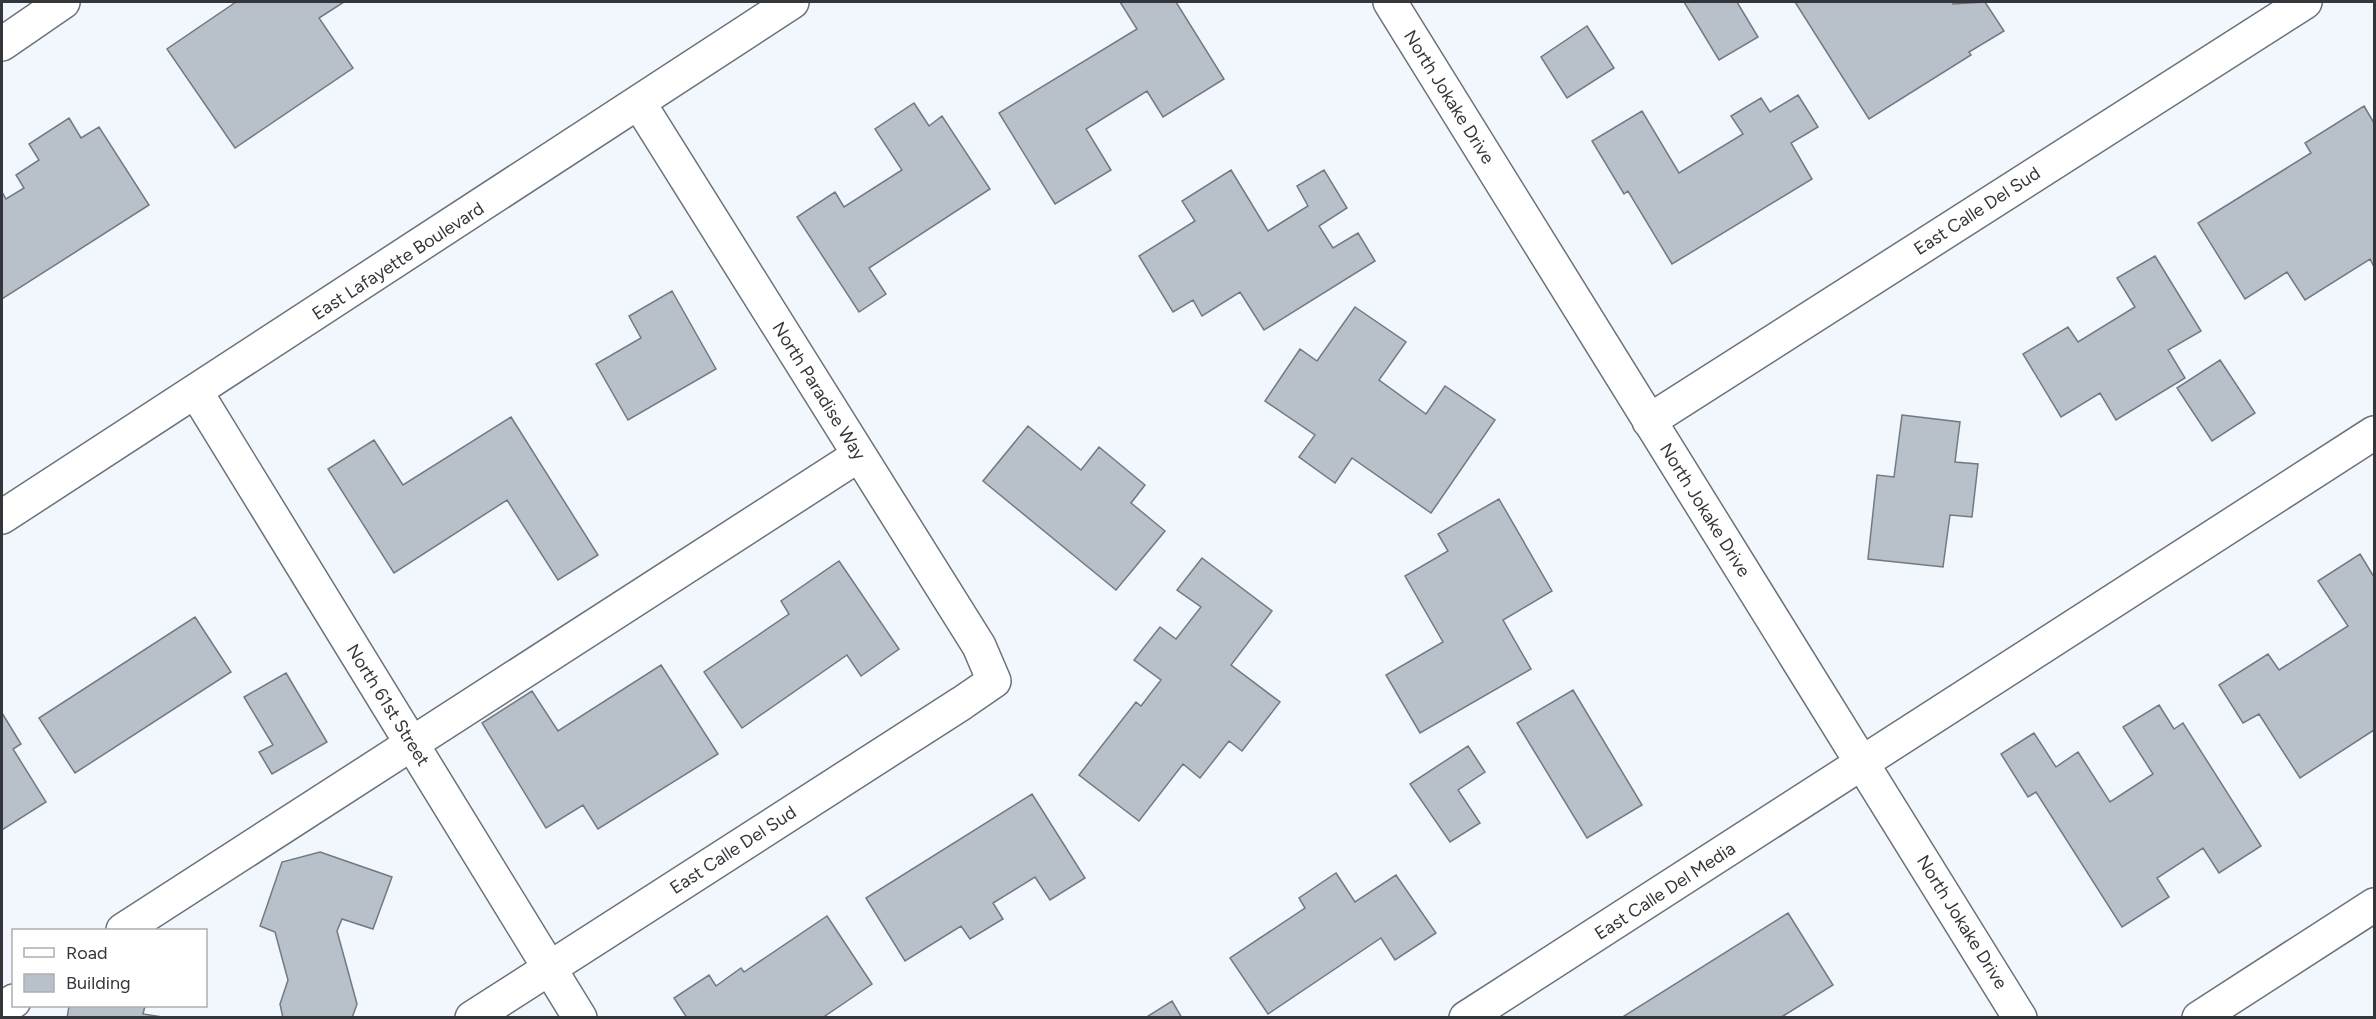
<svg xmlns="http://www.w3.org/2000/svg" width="2376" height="1019" viewBox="0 0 2376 1019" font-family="Figtree,sans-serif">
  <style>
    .building { fill: #b8c0ca; stroke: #727982; stroke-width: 1.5 }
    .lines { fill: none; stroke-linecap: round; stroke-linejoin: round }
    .minor-casing { stroke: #6a727b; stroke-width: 36 }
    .minor { stroke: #fff; stroke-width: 33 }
    .labels { text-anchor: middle; stroke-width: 6; stroke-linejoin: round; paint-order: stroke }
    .street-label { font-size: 18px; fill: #33363a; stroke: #fff }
  </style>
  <rect width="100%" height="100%" fill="#f2f7fd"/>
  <path class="building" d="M236,2H344L319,18L353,68L235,148L167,49Z
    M1120,2H1176L1224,79L1163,117L1147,91L1086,129L1111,170L1055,204L999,113L1137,29Z
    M1684,2H1737L1758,37L1719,60Z
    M1795,2H1952L1953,4L1985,2L2004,31L1969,52L1971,55L1869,119Z
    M1587,26L1614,68L1567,98L1541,57Z
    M1798,95L1818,127L1791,143L1812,179L1672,264L1628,191L1624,194L1592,141L1642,111L1679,173L1743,134L1731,116L1761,98L1770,112Z
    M914,103L929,126L942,116L990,189L869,268L886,294L859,312L797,217L835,192L844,207L902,170L875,129Z
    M2364,106L2374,123V267L2370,259L2305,300L2287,272L2245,299L2198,223L2311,153L2305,143Z
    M69,118L81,138L99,127L149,205L2,299V192L6,199L24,188L16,175L39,160L29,144Z
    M1231,170L1268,231L1308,206L1297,186L1324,170L1347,208L1319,226L1333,248L1358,233L1375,261L1264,330L1240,292L1202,316L1193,300L1173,312L1139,256L1195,221L1182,201Z
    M2155,256L2201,331L2168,350L2185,378L2116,420L2100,393L2061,417L2023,354L2068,327L2078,342L2135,307L2117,278Z
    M672,291L716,369L628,420L596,364L641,338L629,316Z
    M1355,307L1406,342L1379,380L1426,414L1445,386L1495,420L1431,513L1352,458L1335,483L1299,457L1315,435L1265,401L1300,349L1317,361Z
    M2220,360L2255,413L2212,441L2177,388Z
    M1902,415L1960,422L1955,462L1978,464L1972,517L1950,515L1943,567L1868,559L1877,475L1894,477Z
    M511,417L598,555L558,580L507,500L394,573L328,469L374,440L403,485Z
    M1028,426L1081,470L1099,447L1145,485L1131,503L1165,531L1116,590L983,481Z
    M1499,499L1552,591L1503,620L1531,669L1420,733L1386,675L1443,642L1405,576L1448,551L1438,534Z
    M2360,554L2374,577V730L2300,778L2259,714L2243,723L2219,685L2268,654L2279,670L2348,626L2318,581Z
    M1202,558L1272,611L1231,665L1280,702L1242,751L1229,741L1200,778L1183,764L1139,821L1079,775L1136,702L1141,706L1161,680L1134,660L1160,627L1176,639L1201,607L1177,590Z
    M839,561L899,649L861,676L847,655L742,728L704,672L789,614L781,601Z
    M195,617L231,672L75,773L39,718Z
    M661,665L718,754L598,829L583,805L546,828L482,723L532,691L558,731Z
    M286,673L327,742L272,774L259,752L273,745L244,697Z
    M1573,690L1642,805L1587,838L1517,723Z
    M2159,705L2174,729L2183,723L2261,846L2219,873L2203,848L2157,878L2169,897L2122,927L2036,792L2028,797L2001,754L2034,733L2056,767L2078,752L2110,802L2153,774L2123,727Z
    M2,713L21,744L13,749L46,802L2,830Z
    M1468,746L1485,772L1458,790L1480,823L1450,842L1410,784Z
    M1032,794L1085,878L1050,900L1035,877L993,903L1003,919L970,939L961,926L905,961L866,898Z
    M320,852L392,877L373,929L342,919L337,931L357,1004L352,1018H283L280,1004L288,980L275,932L260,926L282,862Z
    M1336,873L1355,902L1396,875L1436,933L1395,960L1381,938L1268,1014L1230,958L1305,908L1299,898Z
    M1788,913L1833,985L1780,1018H1621Z
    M827,916L872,984L822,1018H687L674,998L709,975L716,986L741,968L744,972Z
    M1172,1001L1182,1018H1145Z
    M69,1006H145L143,1014L169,1018H67Z"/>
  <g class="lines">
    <defs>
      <path id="minor" d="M1390,2L2020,1018
        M2,44L63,2
        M196,392L580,1018
        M1649,421L2305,2
        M2,517L792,2
        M123,930L859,455
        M2,1009L14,1001
        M472,1018L962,703L994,681L979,646L639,103
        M1466,1018L2374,433
        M2199,1018L2374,905"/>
    </defs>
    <use href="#minor" class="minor-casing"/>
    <use href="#minor" class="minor"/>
  </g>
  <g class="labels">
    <g class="street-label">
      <text transform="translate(1449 97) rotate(58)" y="6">North Jokake Drive</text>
      <text transform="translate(1977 211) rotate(-33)" y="6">East Calle Del Sud</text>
      <text transform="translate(398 261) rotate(-33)" y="6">East Lafayette Boulevard</text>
      <text transform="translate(819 391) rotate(58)" y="6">North Paradise Way</text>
      <text transform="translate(1705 510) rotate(58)" y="6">North Jokake Drive</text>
      <text transform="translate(388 705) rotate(58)" y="6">North 61st Street</text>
      <text transform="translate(733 850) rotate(-33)" y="6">East Calle Del Sud</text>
      <text transform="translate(1665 891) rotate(-33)" y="6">East Calle Del Media</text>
      <text transform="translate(1962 922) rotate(58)" y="6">North Jokake Drive</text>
    </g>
  </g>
  <rect width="2376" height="1019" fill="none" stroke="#33363a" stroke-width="6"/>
  <rect x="12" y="929" width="195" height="78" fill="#ffffff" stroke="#adafb0" stroke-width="1.5"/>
  <rect x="24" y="948" width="30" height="9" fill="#ffffff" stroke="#adafb0" stroke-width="1.5"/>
  <text x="66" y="959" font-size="18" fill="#33363a">Road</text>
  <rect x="24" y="974" width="30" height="18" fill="#b8c0ca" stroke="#adafb0" stroke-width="1.5"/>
  <text x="66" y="989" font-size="18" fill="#33363a">Building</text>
</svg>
